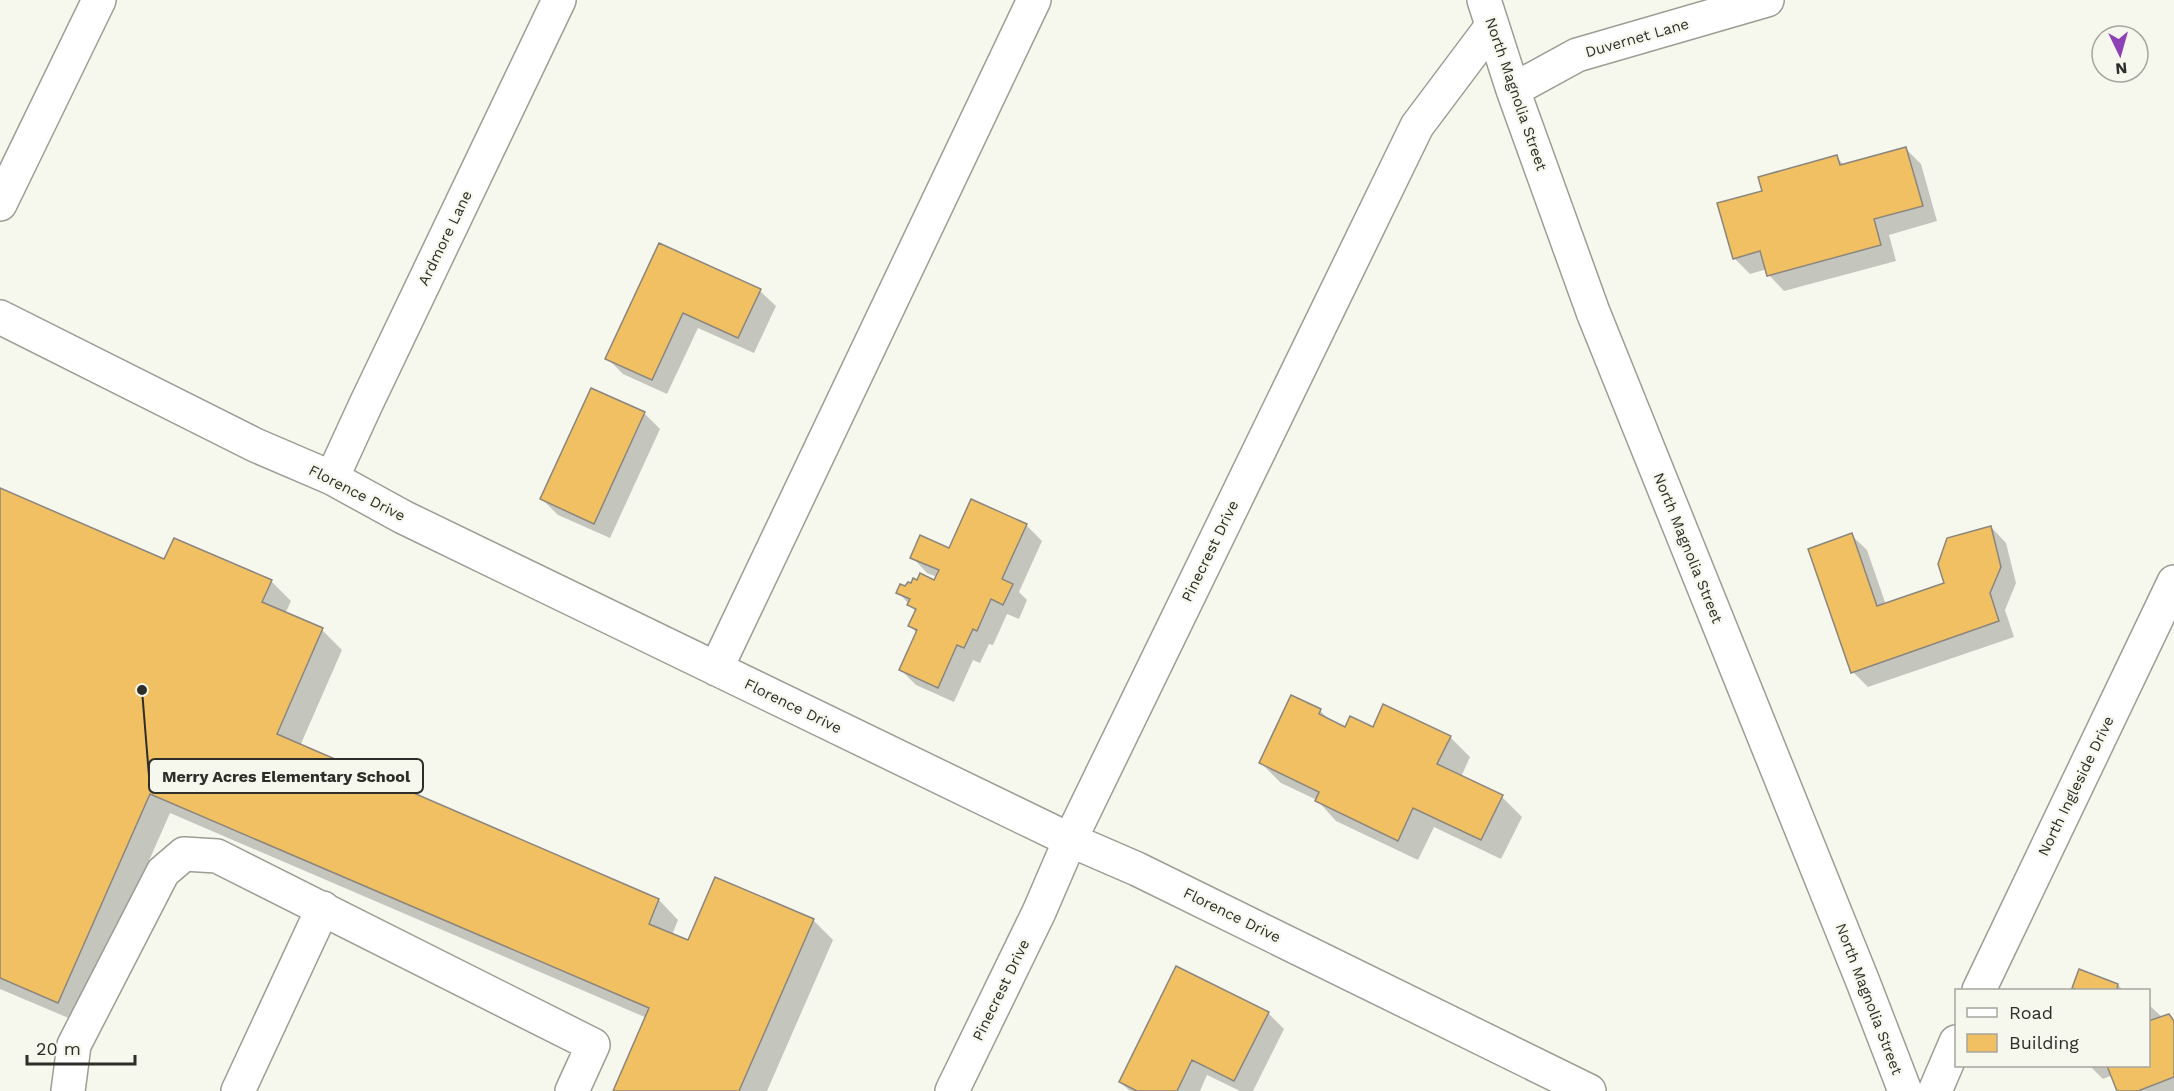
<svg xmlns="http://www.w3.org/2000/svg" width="2174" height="1091" viewBox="0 0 2174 1091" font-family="'Work Sans',sans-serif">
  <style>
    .shadow { fill: #0003 }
    .building { fill: #f1c063; stroke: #8b867d; stroke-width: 1.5 }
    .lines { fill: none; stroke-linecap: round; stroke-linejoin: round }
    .minor-casing { stroke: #9c9d94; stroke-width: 36 }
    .minor { stroke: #fff; stroke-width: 33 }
    .labels { text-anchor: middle; stroke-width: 4.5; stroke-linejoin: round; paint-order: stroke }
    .street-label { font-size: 15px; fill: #2d2d29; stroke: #f6f7ed }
    .leader { fill: none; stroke: #2d2d29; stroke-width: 2 }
    .callout-dot { fill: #2d2d29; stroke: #f6f7ed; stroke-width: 2 }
    .callout { fill: #f6f7ed; stroke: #2d2d29; stroke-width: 2 }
    .callout-label { font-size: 16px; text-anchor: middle; font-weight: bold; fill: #2d2d29 }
  </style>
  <rect width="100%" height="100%" fill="#f6f7ed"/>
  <path class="shadow" d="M1906,149L1921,164L1937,221L1889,235L1896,261L1784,291L1769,275L1767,269L1750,274L1734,258L1764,192L1836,157L1845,166Z
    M660,245L760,291L776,306L754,353L698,328L667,394L623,374L607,358Z
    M644,413L660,429L610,538L558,515L542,499Z
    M0,490L165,561L271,581L291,601L285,614L322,630L342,650L300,746L659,900L678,920L672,935L689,942L813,920L833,940L767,1091H615L647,1018L170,813L78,1022L0,989Z
    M1026,525L1042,541L1019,592L1027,600L1019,619L1007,614L993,645L989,644L980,663L973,660L954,702L916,685L901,670L917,633L910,626L916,612L898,592L906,588L935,582L937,577L927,573L912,557L950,550Z
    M1991,527L2006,543L2016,583L2005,610L2014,637L1868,687L1853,672L1851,535L1867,550L1886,605L1946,584Z
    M1320,711L1331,721L1346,729H1373L1450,737L1470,757L1461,777L1502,797L1522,817L1501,859L1434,827L1418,860L1336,821L1317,800L1281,783L1261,763Z
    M2118,985L2123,990H2077L2074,987Z
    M2148,1004L2162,1017L2174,1021V1091H2119L2113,1075L2103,1079L2090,1066H2148Z
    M1268,1013L1284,1029L1253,1091H1240L1207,1075L1200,1091H1130L1120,1082Z"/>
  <path class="building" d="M1906,147L1923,206L1874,219L1881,245L1767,276L1760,251L1733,259L1717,203L1762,191L1758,177L1837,155L1840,165Z
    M659,243L761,289L738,338L683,313L652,380L605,359Z
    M591,388L645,412L594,524L540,499Z
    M0,488L164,559L174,538L272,580L262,602L323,628L277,734L659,899L649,924L688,940L715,877L814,919L739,1091H613L649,1008L150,794L58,1003L0,978Z
    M971,499L1027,524L1002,579L1013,584L1003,605L991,599L977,631L973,629L964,648L957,645L938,688L899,670L917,630L908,626L916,609L907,605L910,599L896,593L900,584L905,586L908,582L911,583L913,578L917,580L920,573L934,580L939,570L910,558L920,535L949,548Z
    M1991,526L2001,567L1990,593L1999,621L1851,673L1808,549L1852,533L1877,606L1944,583L1938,564L1947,538Z
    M1291,695L1321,709L1319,714L1345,727L1350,716L1373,727L1383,704L1451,736L1437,764L1503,795L1481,840L1413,808L1398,841L1315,801L1319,792L1259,763Z
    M1176,966L1269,1012L1234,1081L1192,1060L1177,1091H1137L1119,1082Z
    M2079,969L2118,984L2117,989L2122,990H2078L2072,988Z
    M2169,1014L2174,1021V1077L2138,1091H2117L2107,1066H2148V1021Z"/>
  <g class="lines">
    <defs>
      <path id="minor" d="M1484,0L1513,90L1593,312L1863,982L1905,1091
        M1513,90L1577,55L1767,0
        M0,204L99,0
        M0,317L255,445L332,478L403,517L1070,840L1137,869L1589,1091
        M332,478L366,404L559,0
        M716,669L1034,0
        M1979,990L2174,582
        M68,1091L74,1045L163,872L184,854L217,856L593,1045L572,1091
        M238,1091L323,908
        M952,1091L1039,912L1070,840L1417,126L1492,26
        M1935,1091L1956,1042"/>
    </defs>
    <use href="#minor" class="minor-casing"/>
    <use href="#minor" class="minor"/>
  </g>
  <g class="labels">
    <g class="street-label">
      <text transform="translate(1637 38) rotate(-16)" y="5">Duvernet Lane</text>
      <text transform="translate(1516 94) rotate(71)" y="5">North Magnolia Street</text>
      <text transform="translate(445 238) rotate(-64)" y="5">Ardmore Lane</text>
      <text transform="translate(357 493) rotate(27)" y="5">Florence Drive</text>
      <text transform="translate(1688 548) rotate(68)" y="5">North Magnolia Street</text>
      <text transform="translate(1210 551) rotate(-64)" y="5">Pinecrest Drive</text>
      <text transform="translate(793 706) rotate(26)" y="5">Florence Drive</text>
      <text transform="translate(2076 786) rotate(-64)" y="5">North Ingleside Drive</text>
      <text transform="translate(1232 915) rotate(26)" y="5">Florence Drive</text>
      <text transform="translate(1001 990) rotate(-64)" y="5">Pinecrest Drive</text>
      <text transform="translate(1869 999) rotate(69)" y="5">North Magnolia Street</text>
    </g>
  </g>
  <path class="leader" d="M142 690L149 776"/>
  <circle class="callout-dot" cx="142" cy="690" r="6"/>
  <rect class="callout" x="149" y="759" width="274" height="34" rx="6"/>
  <g class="callout-label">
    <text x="286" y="782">Merry Acres Elementary School</text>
  </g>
  <rect x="1955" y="989" width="195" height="78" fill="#f6f7ed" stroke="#a6a69f" stroke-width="1.5"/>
  <rect x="1967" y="1008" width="30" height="9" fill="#ffffff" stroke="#a6a69f" stroke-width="1.5"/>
  <text x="2009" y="1019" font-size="18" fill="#2d2d29">Road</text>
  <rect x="1967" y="1034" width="30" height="18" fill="#f1c063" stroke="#a6a69f" stroke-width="1.5"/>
  <text x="2009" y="1049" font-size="18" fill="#2d2d29">Building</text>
  <g transform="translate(2120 54) rotate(175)"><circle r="28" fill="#f6f7ed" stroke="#a6a69f" stroke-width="1.5"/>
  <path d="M0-4.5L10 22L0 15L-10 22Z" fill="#8c42b4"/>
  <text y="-9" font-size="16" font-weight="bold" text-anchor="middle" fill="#2d2d29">N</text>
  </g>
  <path d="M27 1055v9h108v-9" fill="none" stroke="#2d2d29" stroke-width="3"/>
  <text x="36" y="1055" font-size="18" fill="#2d2d29" stroke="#f6f7ed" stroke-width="4.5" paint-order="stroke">20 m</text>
</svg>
